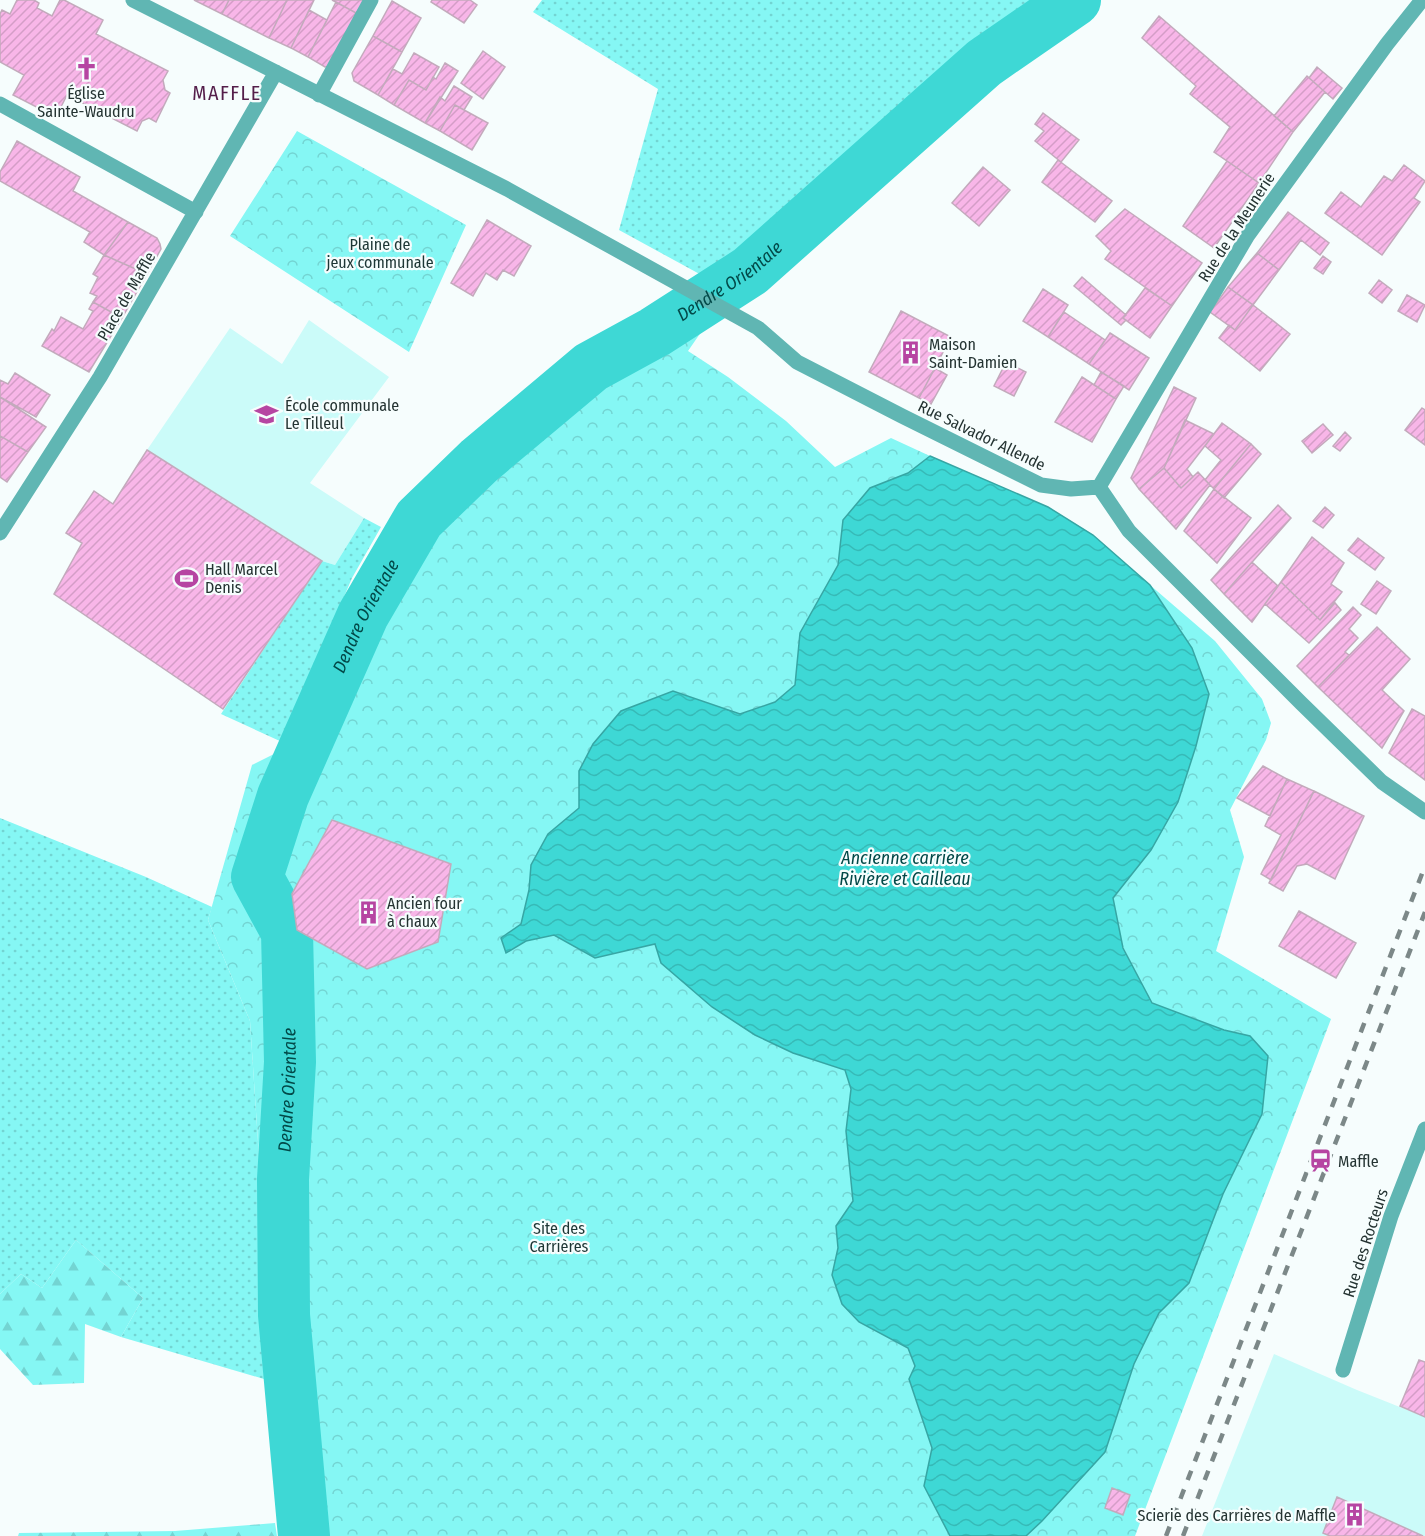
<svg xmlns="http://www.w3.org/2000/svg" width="1425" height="1536" viewBox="0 0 1425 1536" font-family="'Fira Sans Condensed',sans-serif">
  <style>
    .built { fill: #cbfbf9 }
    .grass { fill: url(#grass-dots) }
    .forest { fill: url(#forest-firs) }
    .park { fill: url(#park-crowns) }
    .water { fill: url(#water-waves); stroke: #36a6a4; stroke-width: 1.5 }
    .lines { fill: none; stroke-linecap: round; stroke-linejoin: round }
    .river { stroke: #3ed8d5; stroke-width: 52 }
    .building { fill: url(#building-hatch); stroke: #c3aabc; stroke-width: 1.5 }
    .minor { stroke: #60b6b3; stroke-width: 15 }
    .rail { stroke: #7c8888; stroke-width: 4.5; stroke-dasharray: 10 10; stroke-linecap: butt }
    .labels { text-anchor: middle; stroke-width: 4.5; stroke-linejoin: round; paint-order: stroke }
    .poi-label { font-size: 16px; fill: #243332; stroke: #f6fdfd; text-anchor: start }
    .street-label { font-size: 16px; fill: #243332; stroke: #f6fdfd }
    .park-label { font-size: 16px; fill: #1d3635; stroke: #f6fdfd }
    .water-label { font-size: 18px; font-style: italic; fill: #024948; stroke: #f6fdfd }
    .quarter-label { font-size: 20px; letter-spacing: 1.5px; fill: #541e4a; stroke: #f6fdfd }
  </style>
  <defs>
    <pattern id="grass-dots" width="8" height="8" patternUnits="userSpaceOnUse" patternTransform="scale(1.5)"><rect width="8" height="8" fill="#85f7f4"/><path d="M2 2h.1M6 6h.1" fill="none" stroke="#73d4d2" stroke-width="1.8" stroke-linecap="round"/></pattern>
    <pattern id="forest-firs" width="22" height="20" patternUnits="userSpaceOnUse" patternTransform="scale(1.5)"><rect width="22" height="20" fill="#85f7f4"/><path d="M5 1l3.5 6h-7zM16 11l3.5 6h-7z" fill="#73d4d2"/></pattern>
    <pattern id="park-crowns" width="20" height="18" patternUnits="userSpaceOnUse" patternTransform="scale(1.5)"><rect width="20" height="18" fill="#85f7f4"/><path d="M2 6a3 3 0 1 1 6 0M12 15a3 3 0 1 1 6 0" fill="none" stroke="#73d4d2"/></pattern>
    <pattern id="water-waves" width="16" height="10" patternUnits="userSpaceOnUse" patternTransform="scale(1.5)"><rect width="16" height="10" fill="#3ed8d5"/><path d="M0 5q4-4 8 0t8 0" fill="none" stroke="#36bab7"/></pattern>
    <pattern id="building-hatch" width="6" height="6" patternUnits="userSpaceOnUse" patternTransform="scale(1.5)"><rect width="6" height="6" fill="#f8b6e8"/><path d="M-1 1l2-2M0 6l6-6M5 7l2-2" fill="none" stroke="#d49dc7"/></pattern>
  </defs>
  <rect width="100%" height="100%" fill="#f6fdfd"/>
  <path class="built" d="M309,320L389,377L310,483L364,518L335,565L322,561L147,450L230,328L282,364Z
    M1274,1354L1357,1390L1425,1417V1536H1202Z"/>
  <path class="grass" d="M542,0H1075L984,63L716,283L619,230L658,89L533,12Z
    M364,518L381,527L352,578L282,742L221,714L322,561L335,565Z
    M0,818L146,877L212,907L208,920L250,1021L259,1157L264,1379L121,1337L143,1298L76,1240L42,1288L21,1274L0,1294Z"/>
  <path class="forest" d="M76,1240L143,1298L121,1337L85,1324L84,1383L33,1385L0,1349V1294L21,1274L42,1288Z
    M275,1523L277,1536H18L19,1533L175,1531Z"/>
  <path class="park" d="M297,131L466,225L409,352L230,236Z
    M680,316L706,325L688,351L728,377L786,421L835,467L891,438L930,456L908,473L870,488L843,520L838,565L800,633L795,685L775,702L740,714L673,691L579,771V808L548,834L531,865L529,890L521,924L501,938L506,953L526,941L554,935L595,958L655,944L662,963L681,979L793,1053L845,1070L851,1089L846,1131L853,1201L836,1226L838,1248L832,1275L842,1304L859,1322L908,1348L915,1366L909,1380L932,1448L924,1486L950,1536H304L284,1315L283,1180L259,1157L250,1021L208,920L252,765L310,736L363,615L419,519L479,461L591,367Z
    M1150,585L1215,641L1262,699L1271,723L1266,740L1230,810L1244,857L1216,951L1331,1019L1135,1536H1026L1042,1521L1105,1452L1134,1364L1159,1313L1189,1283L1223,1194L1262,1114L1250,1036L1224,1030L1152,1004L1123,947L1113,898L1151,850L1178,802L1196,746L1209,694L1192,648Z"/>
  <path class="water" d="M930,456L1048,507L1093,535L1150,585L1192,648L1209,694L1196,746L1178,802L1151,850L1113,898L1123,948L1152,1003L1224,1030L1250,1036L1268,1056L1262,1114L1223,1194L1189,1283L1159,1313L1134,1364L1105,1452L1042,1521L1026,1536H950L924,1486L932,1448L909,1379L915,1366L908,1348L859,1322L842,1304L832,1275L838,1248L836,1226L853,1201L846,1131L851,1089L845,1070L793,1053L755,1035L712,1007L661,963L655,944L595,958L554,935L526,941L506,953L501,938L521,924L529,890L531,865L548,834L579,808V771L593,744L621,711L673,691L740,714L775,702L795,685L800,633L838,565L843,520L870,488L908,473Z"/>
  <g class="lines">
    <path class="river" id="s1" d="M304,1536L284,1315L283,1179L290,1062L287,932L257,877L283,796L363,615L419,519L479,461L591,367L655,332L750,271L984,63L1075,0"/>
  </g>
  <path class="building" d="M17,0H34L39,3L37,8L52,16L60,0H64L103,20L96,34L168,71L163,80L165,90L170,93L156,122L149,118L142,121L137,131L67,95L56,117L13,95L24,75L0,62V14L2,10L10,14Z
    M194,0H229L222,14Z
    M229,0H287L269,38L222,14Z
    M287,0H314L291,48L269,38Z
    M332,0H365L358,14Z
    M432,0H470L477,5L464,23L431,2Z
    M392,1L421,18L402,52L373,36Z
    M336,2L358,14L331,66L325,67L308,57Z
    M309,10L327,20L308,57L291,48Z
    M1159,16L1293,132L1259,183L1214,152L1230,127L1190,94L1196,86L1142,38Z
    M373,36L402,52L378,95L354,81L352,73Z
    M483,51L505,67L483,99L461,83Z
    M414,53L439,67L426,90L409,80L394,105L378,95L393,69L402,74Z
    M445,63L458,71L425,123L394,105L409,80L426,90L433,77L436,79Z
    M1317,67L1342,88L1333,99L1309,78Z
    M1307,76L1325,92L1293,132L1274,116Z
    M454,86L472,97L464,110L455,105L440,131L425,123L440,97L445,101Z
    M455,105L488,123L472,150L440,131Z
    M1043,113L1079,140L1061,162L1035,141L1044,131L1035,124Z
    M17,141L80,177L73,191L128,222L104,255L84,242L90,232L0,181V172Z
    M1058,160L1112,201L1095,222L1042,182Z
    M1227,161L1259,183L1214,248L1183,226Z
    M1404,165L1425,181L1414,198L1420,202L1382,255L1325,213L1341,192L1361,207L1384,176L1392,181Z
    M983,167L1010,190L979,226L952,203Z
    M1125,209L1202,263L1172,306L1105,259L1111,251L1096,236Z
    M1288,212L1329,243L1320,255L1301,240L1279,270L1257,253Z
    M487,220L531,246L514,276L503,270L497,280L486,273L473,296L451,283Z
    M128,222L157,238L160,244L161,249L147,274L104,255Z
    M1257,253L1279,270L1253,305L1228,287Z
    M104,255L147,274L122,318L93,302L97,296L90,293L98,277L93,274Z
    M1323,256L1331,262L1323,274L1314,268Z
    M1082,277L1126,315L1123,318L1126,320L1121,325L1074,286Z
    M1379,280L1392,290L1382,303L1369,293Z
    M1228,287L1253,305L1235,330L1210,312Z
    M1145,288L1172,306L1150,338L1123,318Z
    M1043,289L1068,305L1048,337L1023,321Z
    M1407,295L1425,305L1417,322L1398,311Z
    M93,302L122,318L89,372L42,346L52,329L54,331L61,317L83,329L93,311L89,309Z
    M1253,305L1290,334L1260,371L1219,338L1229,325L1235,330Z
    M901,311L951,337L919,398L869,372Z
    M1064,312L1105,340L1089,364L1048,337Z
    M1110,333L1149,358L1129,390L1089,364Z
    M1006,362L1026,372L1014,396L994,386Z
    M935,368L947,375L931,404L919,398Z
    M1101,372L1124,386L1116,399L1094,385Z
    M15,373L50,395L36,417L0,397V380L8,384Z
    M1082,377L1116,399L1092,442L1055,422Z
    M1174,387L1196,398L1164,468L1139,489L1131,478Z
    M0,397L46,427L28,452L0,436Z
    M1422,408L1425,410V445L1405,430Z
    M1185,420L1214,434L1187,469L1193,477L1181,488L1164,468Z
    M1222,423L1251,444L1214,489L1205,480L1221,460L1205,446Z
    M1323,424L1333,435L1312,453L1302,441Z
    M1345,432L1351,438L1340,451L1333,446Z
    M0,436L28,452L7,482L0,477Z
    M1251,444L1261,454L1224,498L1214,489Z
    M147,450L322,561L223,709L54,594L82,543L66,533L94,491L113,504Z
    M1164,468L1181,488L1198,472L1210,485L1176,529L1139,489Z
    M1214,489L1251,518L1217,563L1184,531Z
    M1278,505L1291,518L1224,594L1211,580Z
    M1325,507L1334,515L1323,528L1313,521Z
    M1312,537L1344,563L1331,584L1342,592L1320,620L1281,582Z
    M1358,538L1384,558L1375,570L1348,550Z
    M1252,562L1278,586L1252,622L1224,594Z
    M1377,581L1391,591L1376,614L1361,604Z
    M1281,582L1320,620L1335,603L1341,610L1309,643L1265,604Z
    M1353,607L1361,615L1349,629L1358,638L1345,652L1349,655L1318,687L1297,666Z
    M1377,627L1410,659L1382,690L1404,711L1382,748L1318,687Z
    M1412,709L1425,716V780L1389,753Z
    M1263,766L1287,779L1270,816L1237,798Z
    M1287,779L1314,791L1271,880L1261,874L1281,835L1265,826Z
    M1314,791L1364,816L1335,879L1307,864L1297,866L1283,891L1269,883Z
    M332,820L451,864L438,942L367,969L297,930L292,894Z
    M1299,911L1356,943L1336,978L1279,946Z
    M1419,1360L1425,1362V1417L1400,1406Z
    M1112,1488L1130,1495L1123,1515L1105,1508Z
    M1337,1497L1423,1536H1330L1323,1533Z"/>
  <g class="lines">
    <path class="minor" d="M133,0L507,189L758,328L797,362L902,416L1041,485L1071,489L1099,487
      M319,95L371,0
      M0,104L196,212
      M1099,487L1248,235L1387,44L1422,0
      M1099,487L1129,531L1301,703L1382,782L1425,812
      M0,533L100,377L276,72
      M1343,1370L1391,1216L1425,1129"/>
    <path class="rail" d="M1166,1536L1425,866
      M1183,1536L1425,912"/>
  </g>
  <defs>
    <symbol id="church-bare" viewBox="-9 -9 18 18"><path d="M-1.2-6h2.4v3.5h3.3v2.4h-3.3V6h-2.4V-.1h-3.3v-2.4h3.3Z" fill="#b645a2" stroke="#f6fdfd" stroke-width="2.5" paint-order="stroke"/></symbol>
    <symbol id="building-bare" viewBox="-9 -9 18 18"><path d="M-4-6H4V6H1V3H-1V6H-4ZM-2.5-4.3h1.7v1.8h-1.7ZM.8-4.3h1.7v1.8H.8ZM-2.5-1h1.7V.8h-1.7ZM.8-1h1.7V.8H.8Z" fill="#b645a2" stroke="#f6fdfd" stroke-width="2.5" paint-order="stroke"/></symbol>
    <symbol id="school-bare" viewBox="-9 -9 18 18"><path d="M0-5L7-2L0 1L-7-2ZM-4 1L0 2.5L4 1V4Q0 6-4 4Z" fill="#b645a2" stroke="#f6fdfd" stroke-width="2.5" paint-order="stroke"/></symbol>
    <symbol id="stadium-bare" viewBox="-9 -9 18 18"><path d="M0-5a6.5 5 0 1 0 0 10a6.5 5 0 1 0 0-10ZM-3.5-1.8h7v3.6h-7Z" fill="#b645a2" stroke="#f6fdfd" stroke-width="2.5" paint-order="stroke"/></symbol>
    <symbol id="station-bare" viewBox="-9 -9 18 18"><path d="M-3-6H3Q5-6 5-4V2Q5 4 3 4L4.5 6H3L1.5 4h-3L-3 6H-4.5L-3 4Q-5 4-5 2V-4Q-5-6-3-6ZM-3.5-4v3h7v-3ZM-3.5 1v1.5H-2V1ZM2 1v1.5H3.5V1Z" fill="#b645a2" stroke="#f6fdfd" stroke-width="2.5" paint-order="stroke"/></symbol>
  </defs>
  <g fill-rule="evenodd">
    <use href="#church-bare" x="70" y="52" width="33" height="33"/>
    <use href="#building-bare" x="894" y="336" width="33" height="33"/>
    <use href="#school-bare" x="250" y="398" width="33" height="33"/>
    <use href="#stadium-bare" x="170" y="562" width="33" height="33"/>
    <use href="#building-bare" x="352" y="896" width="33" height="33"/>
    <use href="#station-bare" x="1304" y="1144" width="33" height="33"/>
    <use href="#building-bare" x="1338" y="1498" width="33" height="33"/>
  </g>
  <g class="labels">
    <g class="poi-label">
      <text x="86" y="99" text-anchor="middle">Église<tspan x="86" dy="18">Sainte-Waudru</tspan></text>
      <text x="929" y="350">Maison<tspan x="929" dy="18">Saint-Damien</tspan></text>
      <text x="285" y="411">École communale<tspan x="285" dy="18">Le Tilleul</tspan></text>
      <text x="205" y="575">Hall Marcel<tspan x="205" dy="18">Denis</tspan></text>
      <text x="387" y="909">Ancien four<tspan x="387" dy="18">à chaux</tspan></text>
      <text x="1338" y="1167">Maffle</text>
      <text x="1336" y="1521" text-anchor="end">Scierie des Carrières de Maffle</text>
    </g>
    <g class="street-label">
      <text transform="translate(1236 227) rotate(-57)" y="6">Rue de la Meunerie</text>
      <text transform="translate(126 296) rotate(-60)" y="6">Place de Maffle</text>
      <text transform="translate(982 435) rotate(26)" y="6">Rue Salvador Allende</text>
      <text transform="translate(1365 1243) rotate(-72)" y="6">Rue des Rocteurs</text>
    </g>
    <g class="park-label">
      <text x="380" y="250">Plaine de<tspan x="380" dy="18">jeux communale</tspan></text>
      <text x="559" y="1234">Site des<tspan x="559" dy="18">Carrières</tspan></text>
    </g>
    <g class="water-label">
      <text dy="6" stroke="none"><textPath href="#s1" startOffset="1455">Dendre Orientale</textPath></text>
      <text dy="6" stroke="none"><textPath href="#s1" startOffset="951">Dendre Orientale</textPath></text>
      <text x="905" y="864">Ancienne carrière<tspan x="905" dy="21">Rivière et Cailleau</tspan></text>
      <text dy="6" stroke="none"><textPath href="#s1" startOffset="447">Dendre Orientale</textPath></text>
    </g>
    <g class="quarter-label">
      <text x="227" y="100">MAFFLE</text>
    </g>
  </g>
</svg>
